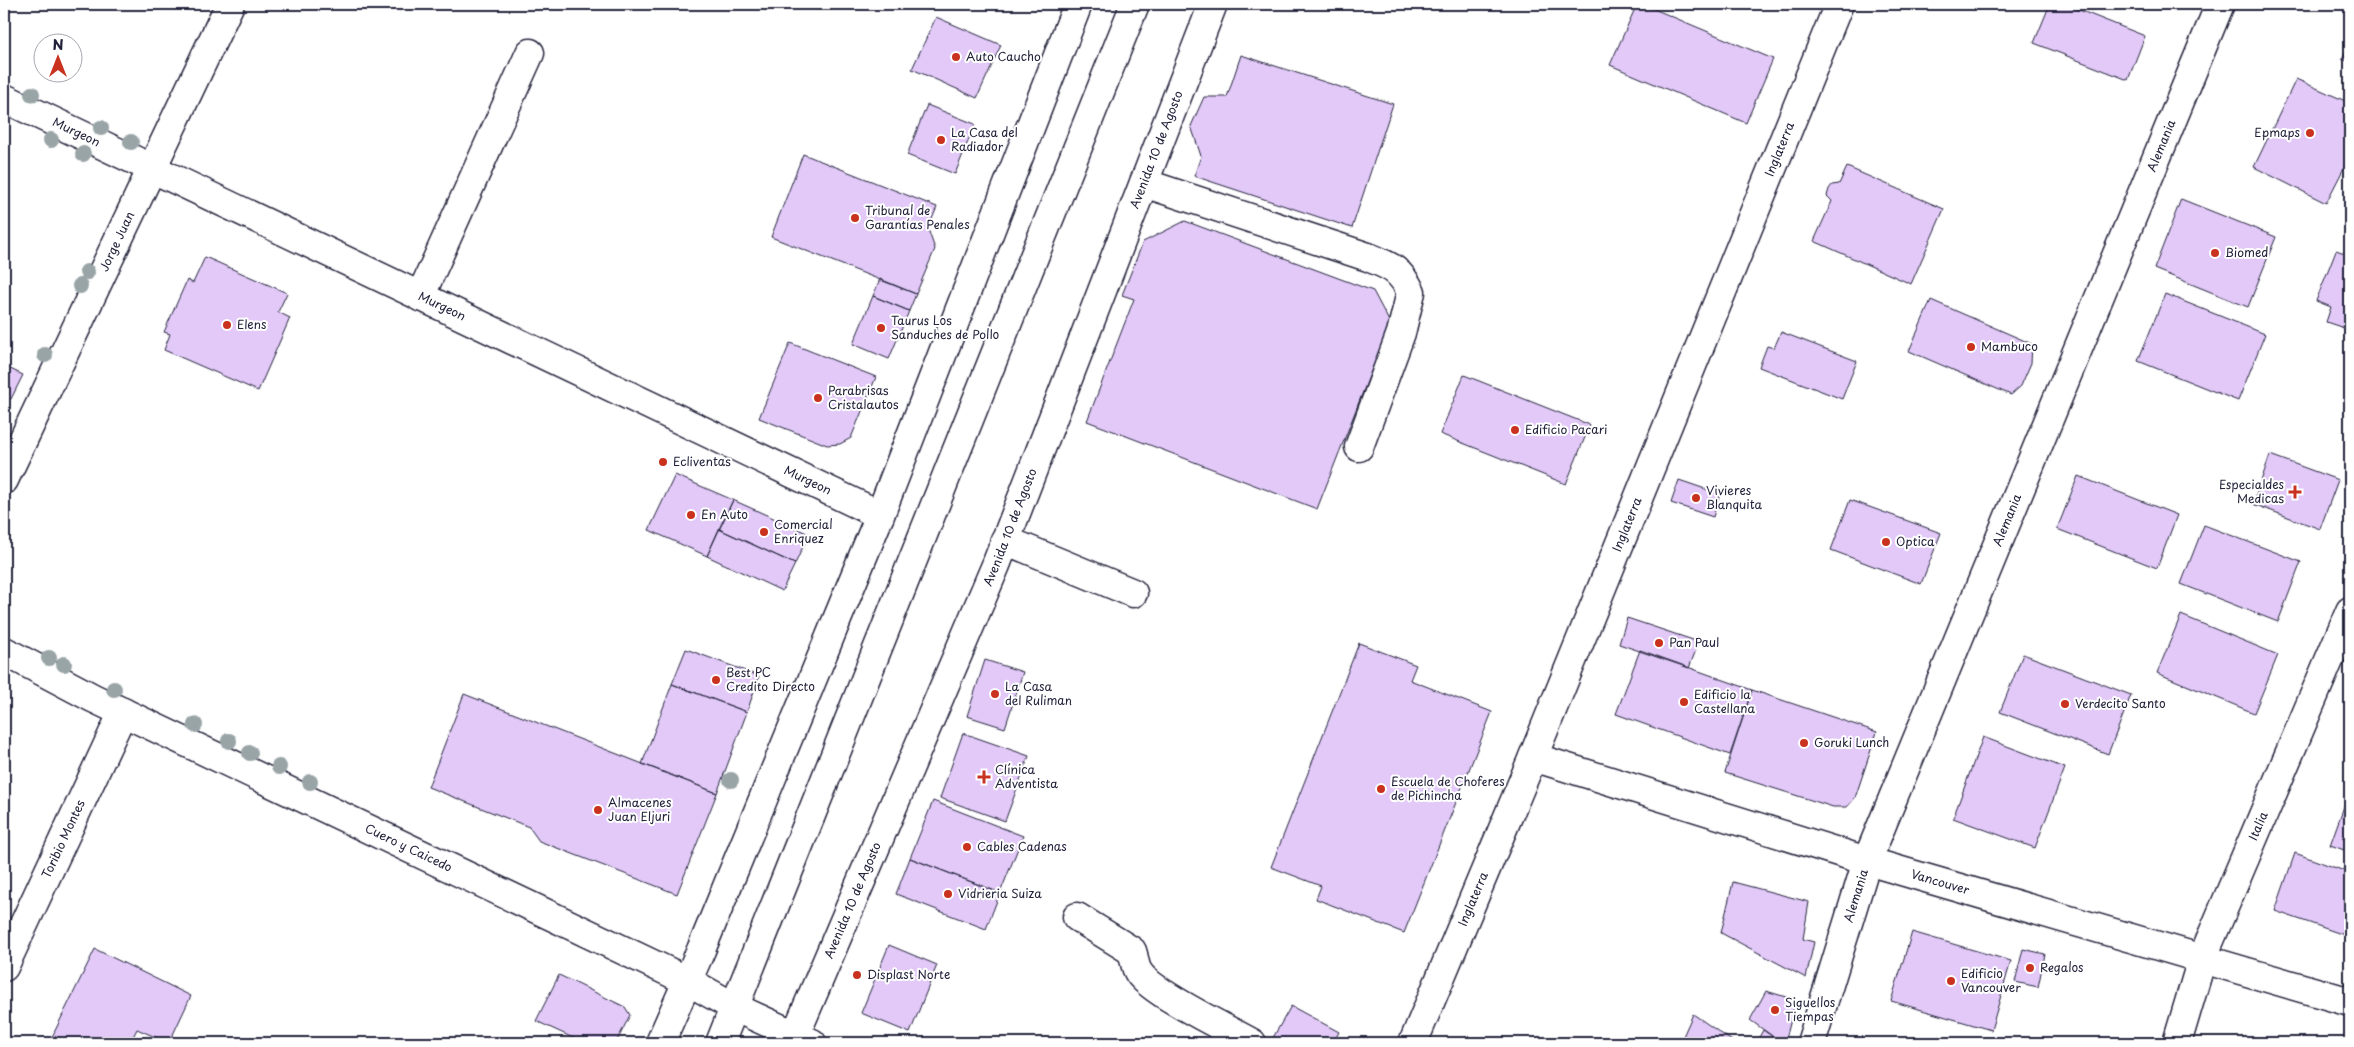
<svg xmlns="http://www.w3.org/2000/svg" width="2354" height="1047" viewBox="0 0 2354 1047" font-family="'Playpen Sans',sans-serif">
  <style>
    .building { fill: #e2c9f8; stroke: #22223b }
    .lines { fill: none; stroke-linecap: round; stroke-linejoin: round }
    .minor-casing { stroke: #22223b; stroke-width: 31 }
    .major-casing { stroke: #22223b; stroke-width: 31 }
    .minor { stroke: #fff; stroke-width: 28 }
    .major { stroke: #fff; stroke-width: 28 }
    .tree { fill: #99a4a6 }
    .poi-dot { fill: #c8321e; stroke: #fff; stroke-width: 2 }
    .labels { text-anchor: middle; stroke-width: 4; stroke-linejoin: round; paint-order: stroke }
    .poi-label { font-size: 12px; fill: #22223b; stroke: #fff; text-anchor: start }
    .street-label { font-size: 12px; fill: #22223b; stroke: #fff }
  </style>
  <rect width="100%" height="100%" fill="#fff"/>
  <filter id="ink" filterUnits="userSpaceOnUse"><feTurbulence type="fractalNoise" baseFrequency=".02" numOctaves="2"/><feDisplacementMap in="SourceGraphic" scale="10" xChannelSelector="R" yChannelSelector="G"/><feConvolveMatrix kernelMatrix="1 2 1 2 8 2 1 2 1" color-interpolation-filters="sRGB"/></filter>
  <g filter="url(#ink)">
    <path class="building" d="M1637,4H1642L1773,59L1746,123L1610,65Z
      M2050,4H2064L2145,36L2128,80L2034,43Z
      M936,17L1001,45L977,98L912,69Z
      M2350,42V62L2342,59Z
      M1241,55L1393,104L1352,228L1194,176L1201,156L1191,126L1204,97H1227Z
      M2296,79L2350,103V163L2347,162L2326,203L2254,167Z
      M927,105L975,124L955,174L907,155Z
      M803,154L937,207L928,229L935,249L916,294L771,237Z
      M1847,167L1944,209L1911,284L1814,241L1832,201L1827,196L1829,189L1832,185L1839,184Z
      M2181,199L2276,237L2248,307L2154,269Z
      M1185,221L1373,291L1390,323L1317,509L1087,421L1134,299L1122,295L1143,242Z
      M2336,250L2350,255V330L2326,322L2331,307L2316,301Z
      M205,257L287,293L278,312L290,318L258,391L164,350L170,334L164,332L187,280L193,283Z
      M880,279L916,294L909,311L873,296Z
      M2165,294L2265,334L2238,401L2138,361Z
      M873,296L909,311L889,359L853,344Z
      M1931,300L2032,344L2031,363L2021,386L2011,395L1909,351Z
      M1781,332L1857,361L1842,399L1759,367L1767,346L1774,348Z
      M790,343L876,377L851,438L840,444L827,445L759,418Z
      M4,366L23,375L11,399L4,396Z
      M1464,375L1590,425L1566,484L1440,434Z
      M2270,455L2338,480L2320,529L2253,504Z
      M675,475L733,500L707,556L649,530Z
      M2078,476L2177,515L2157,568L2057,529Z
      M1679,480L1720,494L1713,517L1671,503Z
      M733,500L809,534L795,564L719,529Z
      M1850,500L1941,533L1921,584L1831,550Z
      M2204,525L2301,562L2278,622L2181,584Z
      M719,529L795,564L782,591L707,556Z
      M2181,615L2278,655L2254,713L2157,673Z
      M1627,618L1699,642L1689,668L1619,644Z
      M1359,643L1416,665L1410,680L1492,712L1404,933L1316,899L1321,886L1271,867Z
      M686,649L759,676L747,712L672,684Z
      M1640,650L1752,690L1730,755L1616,714Z
      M2023,654L2131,695L2108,754L2000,712Z
      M985,660L1023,672L1005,728L967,716Z
      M672,684L747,712L717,793L642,764Z
      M1752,690L1877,732L1855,798L1847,807H1833L1725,773Z
      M464,694L717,793L677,894L539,841L529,827L428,787Z
      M963,733L1029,756L1005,821L940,798Z
      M1983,737L2065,768L2035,848L1953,818Z
      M2347,798L2350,799V852L2330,845Z
      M933,801L1023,836L1000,893L910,858Z
      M2295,853L2350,873V937L2275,911Z
      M910,858L1000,893L986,929L896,894Z
      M1733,882L1809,902L1803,939L1814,942L1806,978L1721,933Z
      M1912,932L2011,961L1991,1030L1891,1001Z
      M889,945L937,965L910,1033L861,1013Z
      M95,949L191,996L169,1043L137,1029L130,1043H49Z
      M2023,949L2045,954L2038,987L2015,982Z
      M559,975L625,1007L630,1015L616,1043H584L536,1021Z
      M1766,991L1796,1000L1785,1043H1782L1750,1020Z
      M1291,1006L1339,1032L1333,1043H1270Z
      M1693,1014L1735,1043H1680Z
      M1763,1030L1782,1043H1756Z
      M2253,1037L2274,1043H2251Z"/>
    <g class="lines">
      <defs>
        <g id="minor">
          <path id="s1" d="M4,98L880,515"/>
          <path d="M1144,183L1368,257C1390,266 1400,269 1411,292L1401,333L1359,447"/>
          <path d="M420,297L530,53"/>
          <path id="s2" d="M4,480L230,4"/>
          <path d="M1005,540L1133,593"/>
          <path id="s3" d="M4,651L93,698L688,981L734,1007L812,1043"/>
          <path id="s4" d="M1533,757L1867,861L2350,1002"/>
          <path d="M1077,917L1132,951C1135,959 1134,966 1139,973C1152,993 1227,1029 1252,1043"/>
          <path id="s5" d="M4,967L123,712"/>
          <path d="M720,1043L1135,4"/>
          <path id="s6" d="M1413,1043L1533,757L1839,4"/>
          <path id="s7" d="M1811,1043L1867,861L2220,4"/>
          <path id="s8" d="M2177,1043L2202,959L2350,611"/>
        </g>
        <g id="major">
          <path d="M660,1043L701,950L880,515L1078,4"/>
          <path id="s9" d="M792,1043L996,565L1213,4"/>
        </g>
      </defs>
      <use href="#minor" class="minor-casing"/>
      <use href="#major" class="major-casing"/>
      <use href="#minor" class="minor"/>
      <use href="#major" class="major"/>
    </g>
    <g class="tree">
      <circle cx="32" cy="94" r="8"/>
      <circle cx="101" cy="128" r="8"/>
      <circle cx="51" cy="140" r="8"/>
      <circle cx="131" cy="142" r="8"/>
      <circle cx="83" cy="154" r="8"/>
      <circle cx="87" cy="272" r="8"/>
      <circle cx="80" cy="286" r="8"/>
      <circle cx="45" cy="355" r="8"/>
      <circle cx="49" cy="658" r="8"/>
      <circle cx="64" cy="664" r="8"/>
      <circle cx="114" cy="689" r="8"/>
      <circle cx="195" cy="725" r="8"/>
      <circle cx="229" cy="741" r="8"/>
      <circle cx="250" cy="753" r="8"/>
      <circle cx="279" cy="767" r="8"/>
      <circle cx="731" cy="780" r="8"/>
      <circle cx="310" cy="782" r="8"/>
    </g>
  </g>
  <g class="poi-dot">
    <circle cx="956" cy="57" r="5"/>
    <circle cx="2310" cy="133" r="5"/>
    <circle cx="941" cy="140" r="5"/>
    <circle cx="855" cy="218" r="5"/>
    <circle cx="2215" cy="253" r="5"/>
    <circle cx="227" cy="325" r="5"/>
    <circle cx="881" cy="328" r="5"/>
    <circle cx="1971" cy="347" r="5"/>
    <circle cx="818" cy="398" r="5"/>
    <circle cx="1515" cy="430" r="5"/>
    <circle cx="663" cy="462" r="5"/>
    <path d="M2292.5 484.5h5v5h5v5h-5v5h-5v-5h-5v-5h5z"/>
    <circle cx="1696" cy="498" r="5"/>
    <circle cx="691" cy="515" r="5"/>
    <circle cx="764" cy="532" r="5"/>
    <circle cx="1886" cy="542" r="5"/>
    <circle cx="1659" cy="643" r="5"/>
    <circle cx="716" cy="680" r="5"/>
    <circle cx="995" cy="694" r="5"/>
    <circle cx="1684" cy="702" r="5"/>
    <circle cx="2065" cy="704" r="5"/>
    <circle cx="1804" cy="743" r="5"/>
    <path d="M981.5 769.5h5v5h5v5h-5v5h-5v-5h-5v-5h5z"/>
    <circle cx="1381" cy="789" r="5"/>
    <circle cx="598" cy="810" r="5"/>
    <circle cx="967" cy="847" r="5"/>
    <circle cx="948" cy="894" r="5"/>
    <circle cx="2030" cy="968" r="5"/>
    <circle cx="857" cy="975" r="5"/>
    <circle cx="1951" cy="981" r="5"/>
    <circle cx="1775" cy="1010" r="5"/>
  </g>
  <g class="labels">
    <g class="poi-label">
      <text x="966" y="61">Auto Caucho</text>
      <text x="951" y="137">La Casa del<tspan x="951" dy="14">Radiador</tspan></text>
      <text x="2300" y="137" text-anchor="end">Epmaps</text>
      <text x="865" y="215">Tribunal de<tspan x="865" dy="14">Garantías Penales</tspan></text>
      <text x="2225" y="257">Biomed</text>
      <text x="891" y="325">Taurus Los<tspan x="891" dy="14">Sanduches de Pollo</tspan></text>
      <text x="237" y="329">Elens</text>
      <text x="1981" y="351">Mambuco</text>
      <text x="828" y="395">Parabrisas<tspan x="828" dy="14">Cristalautos</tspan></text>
      <text x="1525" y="434">Edificio Pacari</text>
      <text x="673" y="466">Ecliventas</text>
      <text x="2284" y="489" text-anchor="end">Especialdes<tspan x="2284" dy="14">Medicas</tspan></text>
      <text x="1706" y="495">Vivieres<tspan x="1706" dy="14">Blanquita</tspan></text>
      <text x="701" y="519">En Auto</text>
      <text x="774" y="529">Comercial<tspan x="774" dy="14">Enriquez</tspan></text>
      <text x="1896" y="546">Optica</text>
      <text x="1669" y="647">Pan Paul</text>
      <text x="726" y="677">Best PC<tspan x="726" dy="14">Credito Directo</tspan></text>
      <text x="1005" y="691">La Casa<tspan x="1005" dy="14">del Ruliman</tspan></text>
      <text x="1694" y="699">Edificio la<tspan x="1694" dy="14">Castellana</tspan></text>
      <text x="2075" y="708">Verdecito Santo</text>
      <text x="1814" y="747">Goruki Lunch</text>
      <text x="995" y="774">Clínica<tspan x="995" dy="14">Adventista</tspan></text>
      <text x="1391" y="786">Escuela de Choferes<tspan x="1391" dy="14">de Pichincha</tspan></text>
      <text x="608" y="807">Almacenes<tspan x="608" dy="14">Juan Eljuri</tspan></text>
      <text x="977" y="851">Cables Cadenas</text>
      <text x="958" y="898">Vidrieria Suiza</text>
      <text x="2040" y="972">Regalos</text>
      <text x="1961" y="978">Edificio<tspan x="1961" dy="14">Vancouver</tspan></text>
      <text x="867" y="979">Displast Norte</text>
      <text x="1785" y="1007">Siguellos<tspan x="1785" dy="14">Tiempas</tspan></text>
    </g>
    <g class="street-label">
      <text dy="4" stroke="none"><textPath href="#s1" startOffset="80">Murgeon</textPath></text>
      <text dy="4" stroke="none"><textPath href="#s7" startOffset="964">Alemania</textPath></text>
      <text dy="4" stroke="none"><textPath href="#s9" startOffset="965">Avenida 10 de Agosto</textPath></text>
      <text dy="4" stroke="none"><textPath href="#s6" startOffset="966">Inglaterra</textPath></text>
      <text dy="4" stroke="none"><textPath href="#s2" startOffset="264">Jorge Juan</textPath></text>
      <text dy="4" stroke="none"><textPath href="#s1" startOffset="485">Murgeon</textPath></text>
      <text dy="4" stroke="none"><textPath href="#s1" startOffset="890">Murgeon</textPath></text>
      <text dy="4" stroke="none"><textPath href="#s7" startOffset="559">Alemania</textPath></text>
      <text dy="4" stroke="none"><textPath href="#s6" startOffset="561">Inglaterra</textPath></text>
      <text dy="4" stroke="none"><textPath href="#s9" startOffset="560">Avenida 10 de Agosto</textPath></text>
      <text dy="4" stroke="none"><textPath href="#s8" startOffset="232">Italia</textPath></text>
      <text dy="4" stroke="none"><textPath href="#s5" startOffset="141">Toribio Montes</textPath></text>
      <text dy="4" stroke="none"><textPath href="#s3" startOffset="450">Cuero y Caicedo</textPath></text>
      <text dy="4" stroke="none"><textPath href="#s4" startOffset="426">Vancouver</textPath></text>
      <text dy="4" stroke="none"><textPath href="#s7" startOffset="154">Alemania</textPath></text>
      <text dy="4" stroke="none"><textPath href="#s6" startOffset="156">Inglaterra</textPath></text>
      <text dy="4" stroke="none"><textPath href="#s9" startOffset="155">Avenida 10 de Agosto</textPath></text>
    </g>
  </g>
  <rect width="2354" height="1047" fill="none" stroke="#fff" stroke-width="20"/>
  <rect x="10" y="10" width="2334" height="1027" fill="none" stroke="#22223b" stroke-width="2" filter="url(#ink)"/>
  <g transform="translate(58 58)"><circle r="24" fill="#ffffff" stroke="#a7a7b1"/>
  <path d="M0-4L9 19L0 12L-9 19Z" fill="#c8321e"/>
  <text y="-8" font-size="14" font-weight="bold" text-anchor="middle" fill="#22223b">N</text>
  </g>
</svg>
